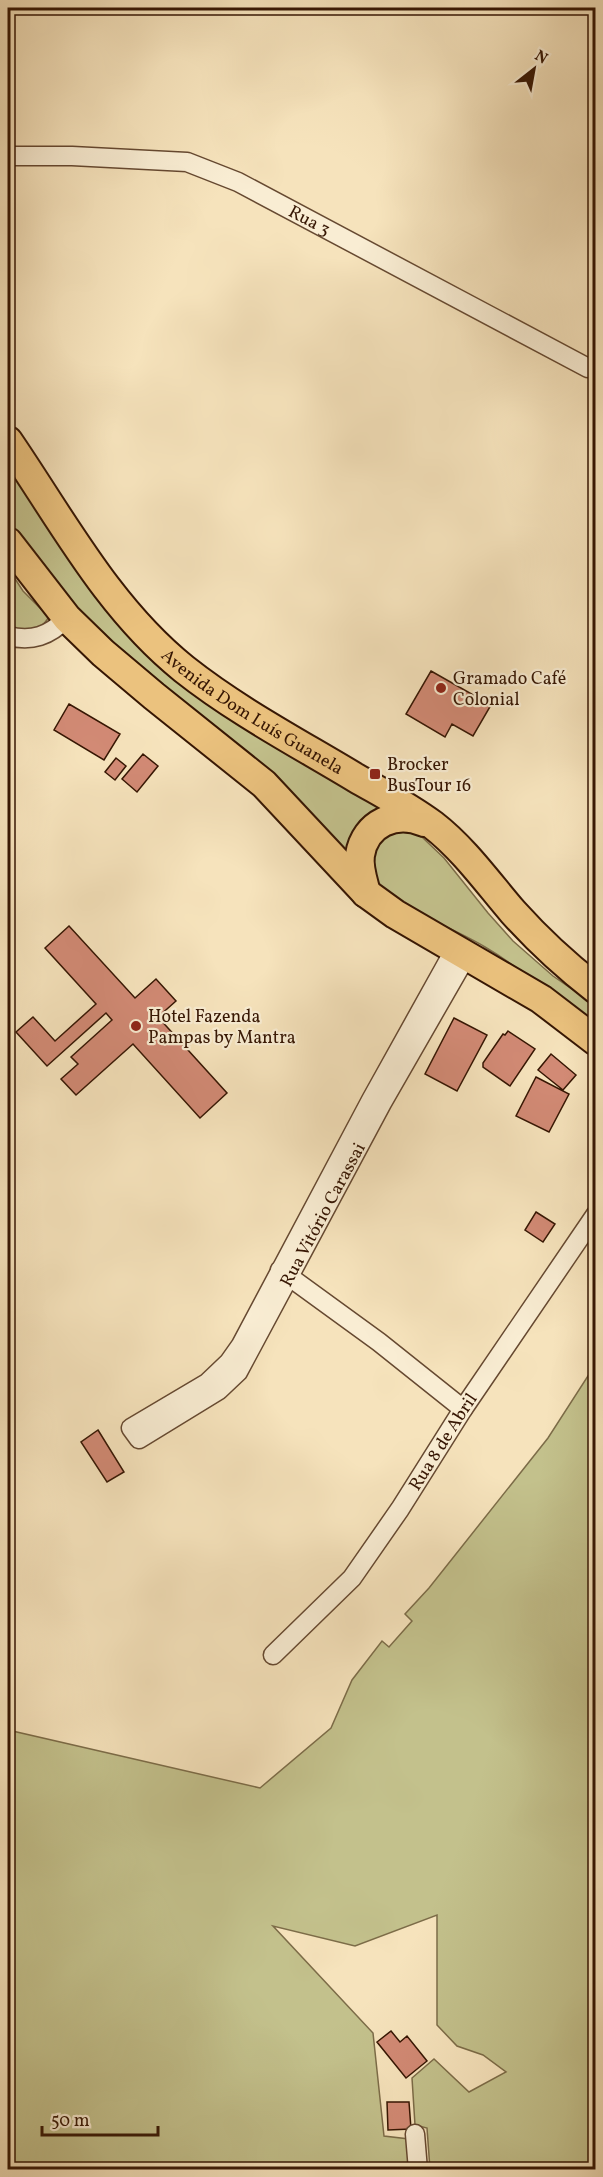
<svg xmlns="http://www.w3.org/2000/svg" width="603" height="2177" viewBox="0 0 603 2177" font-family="Vollkorn,serif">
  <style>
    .green { fill: #c3c18c; stroke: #7c6c48; stroke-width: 1.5 }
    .building { fill: #d28a75; stroke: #361603; stroke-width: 1.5 }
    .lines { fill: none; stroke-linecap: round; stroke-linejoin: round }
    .street-casing { stroke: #664931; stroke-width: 21 }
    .primary-casing { stroke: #361603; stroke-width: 32 }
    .street { stroke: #f9edd3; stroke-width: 18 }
    .primary { stroke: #ebc27e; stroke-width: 28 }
    .poi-dot { fill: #8f2418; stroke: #f9edd3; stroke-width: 2 }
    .labels { text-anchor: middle; stroke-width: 4.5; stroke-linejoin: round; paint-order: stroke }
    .street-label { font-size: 18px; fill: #361603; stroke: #f9edd3 }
    .poi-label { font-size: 18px; fill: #361603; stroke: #f9edd3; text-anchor: start }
  </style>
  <rect width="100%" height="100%" fill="#f6e3bc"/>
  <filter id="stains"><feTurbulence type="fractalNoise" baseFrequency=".00333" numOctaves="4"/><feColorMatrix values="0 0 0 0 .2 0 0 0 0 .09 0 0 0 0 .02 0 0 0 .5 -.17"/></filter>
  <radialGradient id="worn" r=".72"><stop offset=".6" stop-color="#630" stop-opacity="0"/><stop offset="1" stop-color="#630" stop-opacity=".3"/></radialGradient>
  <path class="green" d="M8,460L100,599L389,810L347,863L155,685L45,577L8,525Z
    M8,568L23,591L49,617L40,629L24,631L8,627Z
    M390,831L414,832L423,838L444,858L488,913L513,941L553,976L595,1005V1030C559,1002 524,970 485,947C454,928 400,909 376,884C367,874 372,858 374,845Z
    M595,1365V2169H430L427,2128L415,2125L412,2078L434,2059L469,2092L506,2072L483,2055L457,2046L437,2025V1915L355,1946L273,1926L373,2033L384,2136L409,2139L412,2169L8,2170V1730L260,1788L331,1728L352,1680L382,1641L389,1647L412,1621L405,1614L429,1588L548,1438Z"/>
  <path class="building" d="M431,671L491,705L473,736L452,724L445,737L406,714Z
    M69,704L120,734L104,760L54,730Z
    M143,754L158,766L137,792L122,779Z
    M116,758L126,766L115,780L105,772Z
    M69,926L135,998L156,979L176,1001L158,1017L227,1093L200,1118L133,1044L76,1095L61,1079L78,1064L71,1057L112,1020L106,1013L47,1066L16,1032L33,1017L55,1041L96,1004L45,948Z
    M454,1018L487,1035L457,1091L425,1074Z
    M508,1031L535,1049L510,1086L483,1067V1063L503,1034L505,1035Z
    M551,1054L576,1075L563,1090L538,1070Z
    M536,1077L569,1094L549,1132L516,1116Z
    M536,1212L555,1224L543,1242L525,1230Z
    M98,1430L124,1472L107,1482L81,1442Z
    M391,2031L400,2042L407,2036L427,2061L406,2078L377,2042Z
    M387,2102H409L411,2129L388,2130Z"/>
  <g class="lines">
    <defs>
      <g id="street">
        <path id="s1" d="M8,156H72L187,162L238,182L588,368"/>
        <path d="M8,636C32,642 49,636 67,618"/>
        <path id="s2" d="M455,949L371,1100L241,1345L229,1362L207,1383L131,1428L139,1439L219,1390L238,1372L382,1103L467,955"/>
        <path d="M280,1270L379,1342L463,1409"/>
        <path id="s3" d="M273,1655L352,1578L400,1509L463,1409L596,1214"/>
        <path d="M415,2134L418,2170"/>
      </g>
      <g id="primary">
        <path id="s4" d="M8,441C62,520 108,608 184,669C237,711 298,743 356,778C382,793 409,807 433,825C464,849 488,883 513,912C539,941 565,965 596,989"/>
        <path d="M8,542L67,618L103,653L154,696L264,784L366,893L395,914L541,999L596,1041"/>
        <path d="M366,893C363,881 358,867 360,855C365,823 396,810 424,822"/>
      </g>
    </defs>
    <use href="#street" class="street-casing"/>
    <use href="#primary" class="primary-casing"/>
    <use href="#street" class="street"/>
    <use href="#primary" class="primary"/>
  </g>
  <g class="poi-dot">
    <circle cx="441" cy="688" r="6"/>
    <rect x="369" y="768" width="12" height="12" rx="3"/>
    <circle cx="136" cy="1026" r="6"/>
  </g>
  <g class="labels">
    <g class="street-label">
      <text dy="6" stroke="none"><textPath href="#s1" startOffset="315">Rua 3</textPath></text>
      <text dy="6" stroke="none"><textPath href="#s4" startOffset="370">Avenida Dom Luís Guanela</textPath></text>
      <text dy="6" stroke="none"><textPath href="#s2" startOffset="902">Rua Vitório Carassai</textPath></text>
      <text dy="6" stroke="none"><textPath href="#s3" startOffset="274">Rua 8 de Abril</textPath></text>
    </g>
    <g class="poi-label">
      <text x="453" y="684">Gramado Café<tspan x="453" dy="21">Colonial</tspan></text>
      <text x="387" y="770">Brocker<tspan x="387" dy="21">BusTour 16</tspan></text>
      <text x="148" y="1022">Hotel Fazenda<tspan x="148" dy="21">Pampas by Mantra</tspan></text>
    </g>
  </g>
  <rect width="603" height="2177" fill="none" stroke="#f6e3bc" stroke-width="30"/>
  <rect x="9" y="9" width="585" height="2159" fill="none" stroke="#361603" stroke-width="3"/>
  <rect x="15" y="15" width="573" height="2147" fill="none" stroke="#361603" stroke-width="1.5"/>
  <g transform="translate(534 69) rotate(31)" stroke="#f9edd3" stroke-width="4.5" paint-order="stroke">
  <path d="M0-4.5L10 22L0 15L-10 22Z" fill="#361603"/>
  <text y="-9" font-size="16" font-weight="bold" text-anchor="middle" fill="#361603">N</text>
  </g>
  <path d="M42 2126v9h116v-9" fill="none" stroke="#361603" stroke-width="3"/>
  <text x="51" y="2126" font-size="18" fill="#361603" stroke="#f9edd3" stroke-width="4.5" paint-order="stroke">50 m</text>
  <rect width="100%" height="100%" filter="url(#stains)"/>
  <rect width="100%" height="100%" fill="url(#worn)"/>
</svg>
